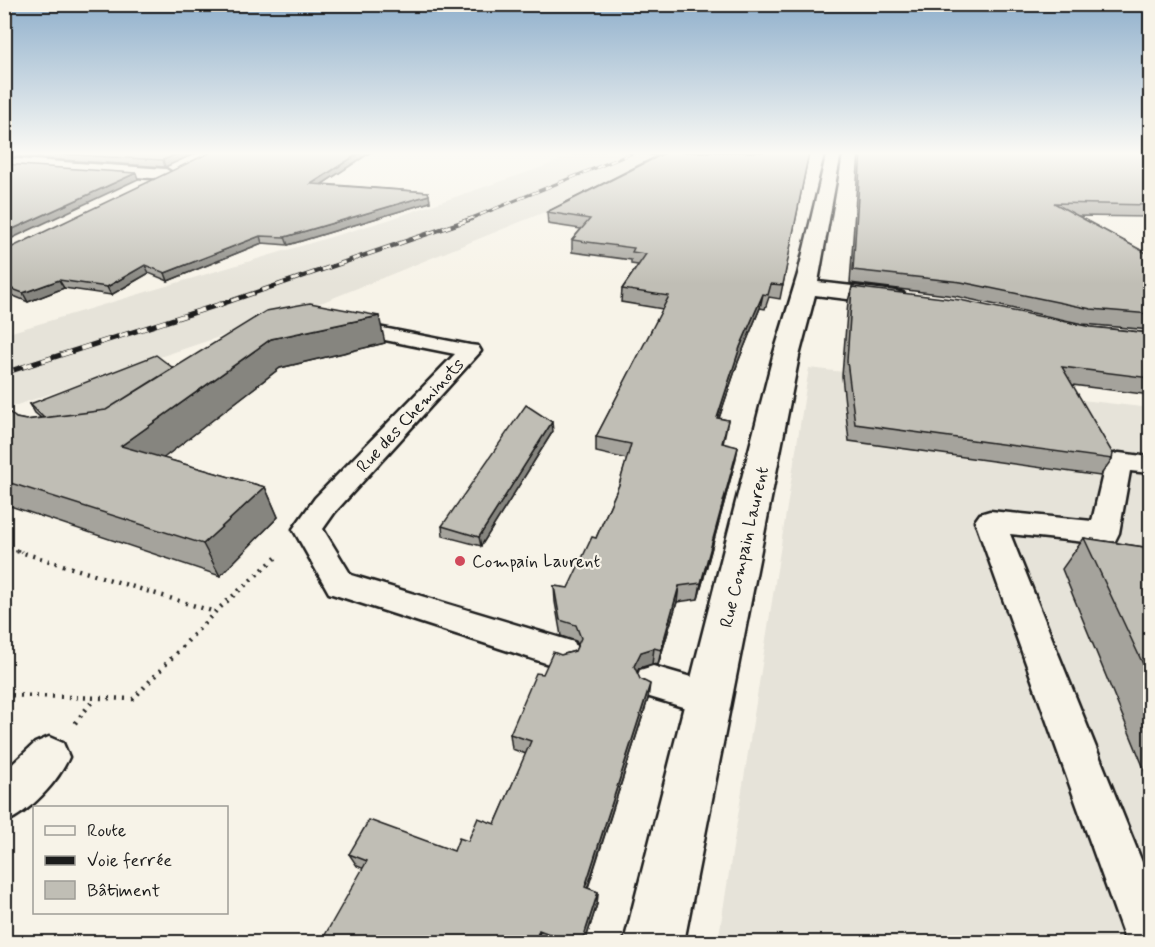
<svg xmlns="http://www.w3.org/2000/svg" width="1155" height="947" viewBox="0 0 1155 947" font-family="Mynerve,sans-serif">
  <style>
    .built { fill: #e6e3d9 }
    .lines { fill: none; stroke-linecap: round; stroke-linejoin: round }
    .service-casing { stroke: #1c1c1c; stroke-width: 5 }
    .minor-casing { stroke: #1c1c1c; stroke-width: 5 }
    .path-far1 { stroke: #1c1c1c; stroke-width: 4; stroke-dasharray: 1.5 4.5; stroke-linecap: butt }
    .path { stroke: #1c1c1c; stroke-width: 4.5; stroke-dasharray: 2 6; stroke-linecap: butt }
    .service { fill: #f7f3e8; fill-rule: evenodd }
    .minor { fill: #f7f3e8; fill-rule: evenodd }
    .rail-far2-casing { stroke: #1c1c1c; stroke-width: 3 }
    .rail-far1-casing { stroke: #1c1c1c; stroke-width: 4.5 }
    .rail-casing { stroke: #1c1c1c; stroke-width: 5 }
    .rail-far2 { stroke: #f7f3e8; stroke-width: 2; stroke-dasharray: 7; stroke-linecap: butt }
    .rail-far1 { stroke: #f7f3e8; stroke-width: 3; stroke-dasharray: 8; stroke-linecap: butt }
    .rail { stroke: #f7f3e8; stroke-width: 4; stroke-dasharray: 10; stroke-linecap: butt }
    .wall { fill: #a5a39c; stroke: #1c1c1c; stroke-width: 1.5 }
    .shaded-wall { fill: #86857f; stroke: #1c1c1c; stroke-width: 1.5 }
    .building { fill: #c0beb5; stroke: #1c1c1c; stroke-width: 1.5 }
    .poi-dot { fill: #d1495b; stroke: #f7f3e8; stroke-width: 2 }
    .labels { text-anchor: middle; stroke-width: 4.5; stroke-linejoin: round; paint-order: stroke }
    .street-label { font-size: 18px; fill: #1c1c1c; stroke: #f7f3e8 }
    .poi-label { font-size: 18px; fill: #1c1c1c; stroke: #f7f3e8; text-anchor: start }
  </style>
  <rect width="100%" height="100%" fill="#f7f3e8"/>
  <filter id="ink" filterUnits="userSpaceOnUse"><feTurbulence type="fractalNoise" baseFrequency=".0167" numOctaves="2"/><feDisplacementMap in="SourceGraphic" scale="12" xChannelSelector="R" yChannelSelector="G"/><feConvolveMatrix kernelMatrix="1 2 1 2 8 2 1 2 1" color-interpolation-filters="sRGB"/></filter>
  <g filter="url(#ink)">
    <path class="built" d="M580,152H662L567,203L323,302L5,409V334L388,220L540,168Z
      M809,368L1150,408V942H718Z"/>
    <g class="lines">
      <defs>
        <path id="service" d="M347,321L470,345L478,346L481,351L335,512L323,529L351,575L574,642L579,653L574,664L561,668L329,593L293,529L315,498L455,354L340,331L337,327L340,323Z
          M1119,453L1150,457V473L1130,471L1119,533L1115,541L1104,544L1010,534L1150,882V942H1126L975,521L980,514L990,511L1092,521L1106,461L1110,455Z
          M653,666L722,686L728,698L722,710L709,715L640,694L635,682L640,670Z
          M49,737L63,743L69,757C58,782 30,812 4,823V772L35,743Z"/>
        <path id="minor" d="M827,152H841L818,282L895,291L903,293L906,298L903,303L895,305L815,295L799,356L684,942H624L773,356L798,274Z
          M4,158L166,169L174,174L166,179L4,168Z"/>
      </defs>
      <use href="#service" class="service-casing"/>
      <use href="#minor" class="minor-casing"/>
      <path class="path-far1" d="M4,547L22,552"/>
      <path class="path" d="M17,551L215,612
        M4,695L133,699L215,612L280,554
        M75,723L95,698"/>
      <use href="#service" class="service"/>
      <use href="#minor" class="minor"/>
      <defs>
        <path id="rail-far2" d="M467,220L635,152"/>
        <path id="rail-far1" d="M216,306L471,219"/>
        <path id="rail" d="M4,373L221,304"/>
      </defs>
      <use href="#rail-far2" class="rail-far2-casing"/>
      <use href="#rail-far1" class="rail-far1-casing"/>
      <use href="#rail" class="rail-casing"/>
      <use href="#rail-far2" class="rail-far2"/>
      <use href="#rail-far1" class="rail-far1"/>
      <use href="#rail" class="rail"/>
    </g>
    <path class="wall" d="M4,152H198L165,167L4,156Z
      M371,152L322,184L428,192L430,202L288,245L262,243L168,281L149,273L111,295L64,288L28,302L4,292V251Z
      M633,152H809L780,299L769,297L765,309L760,308L738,362L719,418L728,420L723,444L738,447L735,462L698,599L677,602L658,665L652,664L639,668L637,673L648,699L588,888L598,892L597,904L585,942H545L357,866L349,854L454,851L495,824L526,754L512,749L510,734L543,674L561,655L575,651L578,645L576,641L561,636L555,602L554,586L568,588L596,538L619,485L627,459L596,452V437L663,309L621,302L622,289L638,265L631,264V260L572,252V240L581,229L548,224L547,212L657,156Z
      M859,152H1150V217L1077,216L1150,255V332V330L1083,324L955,296L850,283Z
      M852,287L1091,327L1150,333V395L1072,385L1112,459L1100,476L849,441L842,376L848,301Z
      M385,343L280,368L163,458L265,487L278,517L220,576L4,504V411L16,418L26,420L41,418L35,413L30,404L173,368Z
      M553,431L481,546L443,536L442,526Z
      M1084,538L1150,548V783L1062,569Z"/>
    <path class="shaded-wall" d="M182,152H198L165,167L163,160Z
      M361,152H371L313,190L311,184Z
      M136,173L138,179L4,242V233Z
      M429,195L430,202L288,245L285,237Z
      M260,236L262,243L168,281L165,273Z
      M145,265L149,273L111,295L107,287Z
      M59,280L64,288L28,302L23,293Z
      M763,294L760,308L738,362L714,433L717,418L740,347Z
      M379,316L385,343L280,368L139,477L121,446L271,339Z
      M552,422L553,431L481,546L479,537Z
      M738,447L735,462L698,599L701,583Z
      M265,487L278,517L220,576L203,544Z
      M679,586L677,602L658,665L661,650Z
      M654,648L652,664L639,668L633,681L634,666L641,652Z
      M650,684L648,699L584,899L585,887Z
      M598,892L597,904L585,942H582Z
      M539,930L540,942H535Z"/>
    <path class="building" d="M20,152H182L163,160Z
      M211,152H361L311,184L428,192L429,195L285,237L260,236L165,273L145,265L107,287L59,280L23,293L4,286V251Z
      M667,152H809L783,285L771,284L768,295L763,294L740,347L717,418L728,420L722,443L738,447L701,583L679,586L661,650L654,648L641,652L634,666L640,679L650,684L585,887L598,892L582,942H571L539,930L535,942H321L367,861L349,854L369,820L454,851L459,838L468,841L478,818L495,824L531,741L510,734L536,673L543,674L553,652L561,655L575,651L581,638L576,625L560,620L554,586L568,588L592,537L596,538L619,485L631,444L596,437L669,296L622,289L646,254L632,252L634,248L572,240L590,219L547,212Z
      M861,152H1150V205L1054,203L1150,255V314L1091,309L961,282L853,270Z
      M4,164L136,173L4,233Z
      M852,287L960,300L1091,327L1150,333V378L1062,367L1113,454L1112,459L855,424L847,361Z
      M310,303L379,316L271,339L121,446L265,487L203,544L4,481V411H8L16,418L26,420L106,410L266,311Z
      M156,355L173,368L106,410L44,418L30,404Z
      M526,405L552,422L479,537L442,526Z
      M1084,538L1150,548V679Z"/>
  </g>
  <linearGradient id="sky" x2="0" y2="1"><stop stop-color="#90b0cc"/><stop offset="0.54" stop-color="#fbfaf5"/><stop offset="1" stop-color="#fbfaf5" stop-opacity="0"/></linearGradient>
  <rect width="1155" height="284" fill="url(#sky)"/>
  <circle class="poi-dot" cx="460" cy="561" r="6"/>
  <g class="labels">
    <g class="street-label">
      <text transform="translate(410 415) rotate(-47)" y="6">Rue des Cheminots</text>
      <text transform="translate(744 547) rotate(-77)" y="6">Rue Compain Laurent</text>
    </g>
    <g class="poi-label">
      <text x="472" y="567">Compain Laurent</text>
    </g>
  </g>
  <rect width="1155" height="947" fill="none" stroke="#f7f3e8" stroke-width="24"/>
  <rect x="12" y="12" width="1131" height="923" fill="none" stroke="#1c1c1c" stroke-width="2" filter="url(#ink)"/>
  <rect x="33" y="806" width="195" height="108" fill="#f7f3e8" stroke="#9f9d96" stroke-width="1.5"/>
  <rect x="45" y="826" width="30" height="9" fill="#f7f3e8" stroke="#9f9d96" stroke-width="1.5"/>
  <text x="87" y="836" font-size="18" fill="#1c1c1c">Route</text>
  <rect x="45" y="856" width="30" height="9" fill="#1c1c1c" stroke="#9f9d96" stroke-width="1.5"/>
  <text x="87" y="866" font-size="18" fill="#1c1c1c">Voie ferrée</text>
  <rect x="45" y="881" width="30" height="18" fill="#c0beb5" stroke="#9f9d96" stroke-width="1.5"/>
  <text x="87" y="896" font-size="18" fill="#1c1c1c">Bâtiment</text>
</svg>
